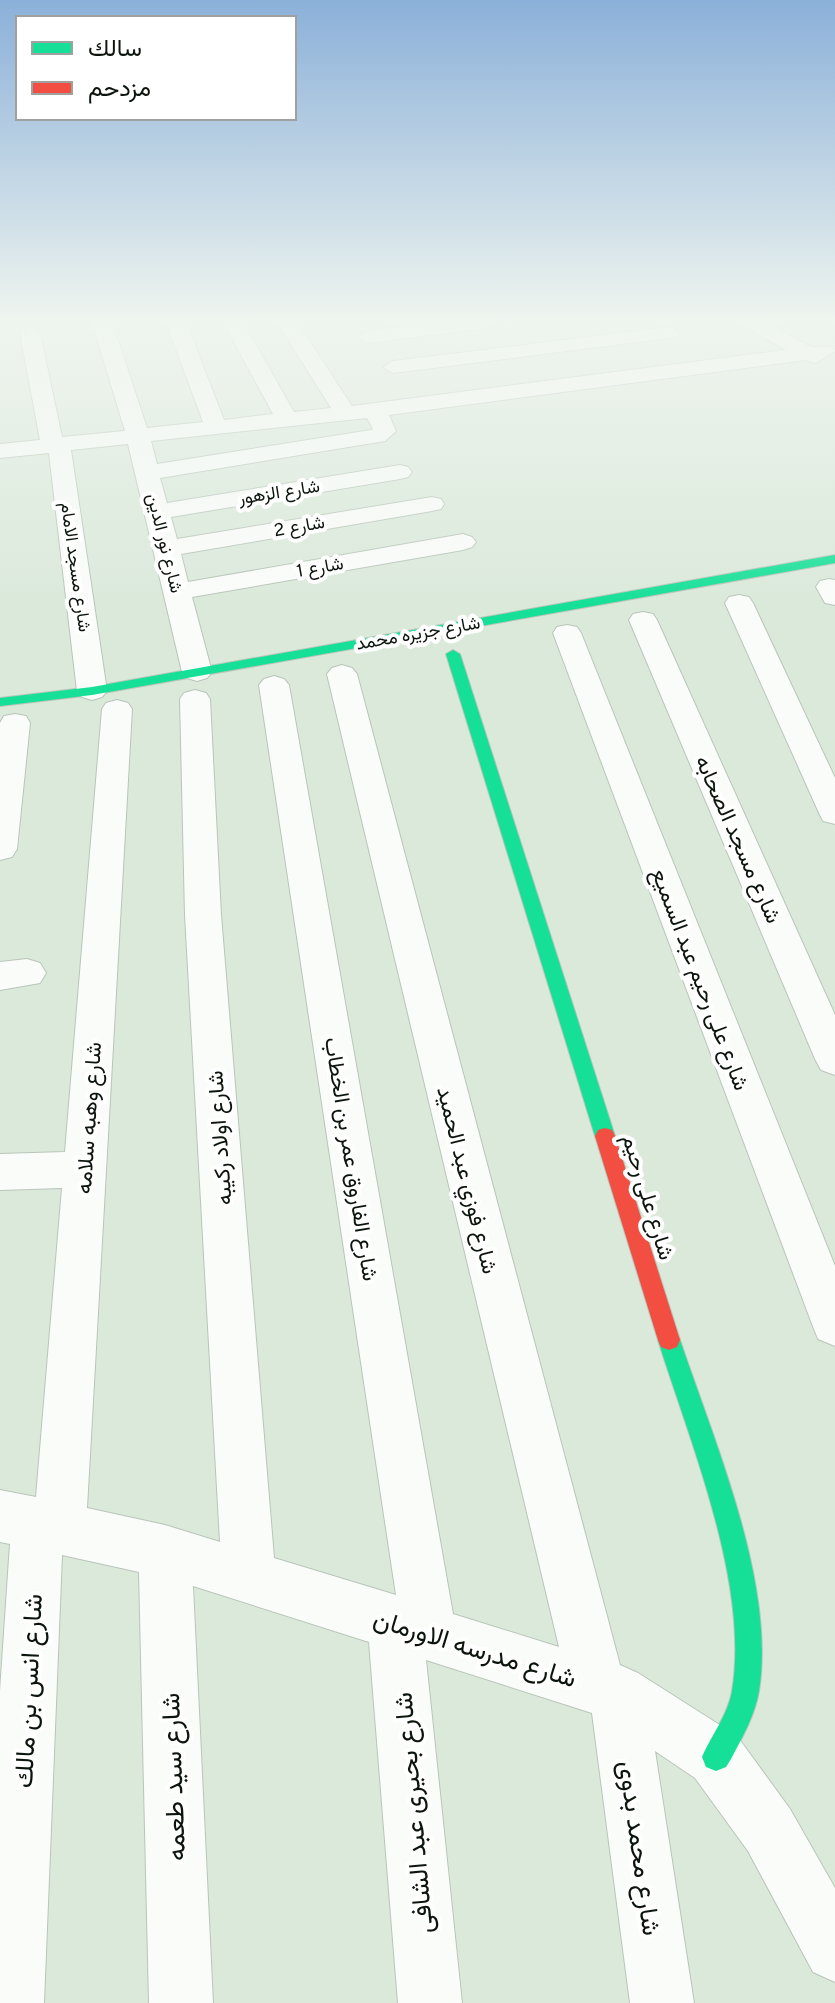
<svg xmlns="http://www.w3.org/2000/svg" width="835" height="2003" viewBox="0 0 835 2003" font-family="Overpass,Vazirmatn,sans-serif">
  <style>
    .lines { fill: none; stroke-linecap: round; stroke-linejoin: round }
    .street-casing { stroke: #b9c5b9; stroke-width: 2 }
    .fast-casing { stroke: #b9c5b9; stroke-width: 2 }
    .jam-casing { stroke: #b9c5b9; stroke-width: 2 }
    .street { fill: #fafcfa; fill-rule: evenodd }
    .fast { fill: #16e098; fill-rule: evenodd }
    .jam { fill: #f24e42; fill-rule: evenodd }
    .labels { text-anchor: middle; stroke-width: 8; stroke-linejoin: round; paint-order: stroke }
    .far-street-label { font-size: 18px; fill: #0c150d; stroke: #fff }
    .street-label { font-size: 22px; fill: #0c150d; stroke: #fff }
    .near-street-label { font-size: 26px; fill: #0c150d; stroke: #fff }
  </style>
  <rect width="100%" height="100%" fill="#dbe9db"/>
  <g class="lines">
    <defs>
      <path id="street" d="M92,322H112L147,428L203,422L166,322H186L224,420L273,414L223,322H243L294,412L331,408L277,322H297L352,406L786,350L738,322H764L811,347H832L835,351L815,363L805,360L389,415L396,431L385,441L160,478L167,503L400,465L408,467L412,472L408,477L400,479L171,517L177,539L432,497L441,499L444,504L441,509L432,511L181,554L188,582L463,534L472,537L476,542L472,547L463,550L192,597L212,672L207,678L197,681L187,678L182,672L128,444L71,450L107,691L102,697L92,700L82,697L77,691L49,453L0,458V444L40,440L20,333L30,327L40,333L62,437L125,431ZM367,418L373,429L371,430L157,464L151,441Z
        M436,322H497L487,328L368,343L358,337L368,331Z
        M670,327L680,333L677,337L393,373L383,367L393,361Z
        M829,579L835,580V605L825,603L816,587L820,581Z
        M739,595L749,597L753,603L835,778V824L823,821L819,813L725,603L729,597Z
        M643,612L653,614L657,620L835,1015V1075L821,1070L815,1059L629,620L633,614Z
        M567,625L577,627L581,633L835,1266V1346L818,1339L812,1324L553,633L557,627Z
        M342,665L352,668L357,674L620,1665L638,1673L737,1736L790,1809L835,1888V1982L813,1972L748,1851L695,1778L655,1751L694,2003H630L592,1713L426,1660L462,2003H398L369,1642L193,1586L213,2003H149L139,1572L62,1555L44,2003H0V1691L10,1544L0,1542V1490L36,1497L62,1188L0,1190V1154L65,1152L102,709L106,703L117,700L128,703L132,709L87,1508L165,1525L220,1542L185,915L180,699L184,693L195,690L206,693L210,699L221,915L274,1558L396,1595L259,685L264,679L274,676L284,679L289,685L453,1614L559,1647L327,674L332,668Z
        M15,714L26,716L30,723L17,849L12,857L0,860V723L4,716Z
        M27,959L40,963L46,973L40,983L0,990V962Z"/>
      <path id="fast" d="M835,555V563L92,695L0,706V698L92,687Z
        M453,650L460,654L615,1136L612,1142L605,1144L598,1142L595,1136L446,654Z
        M669,1330L677,1333L680,1340C714,1441 776,1584 759,1691C755,1715 742,1738 731,1759L726,1767L716,1771L706,1767L702,1757C712,1734 728,1715 732,1691C750,1584 690,1442 658,1340L661,1333Z"/>
      <path id="jam" d="M605,1128L612,1130L615,1136L680,1340L677,1347L669,1350L661,1347L658,1340L595,1136L598,1130Z"/>
    </defs>
    <use href="#street" class="street-casing"/>
    <use href="#fast" class="fast-casing"/>
    <use href="#jam" class="jam-casing"/>
    <use href="#street" class="street"/>
    <use href="#fast" class="fast"/>
    <use href="#jam" class="jam"/>
  </g>
  <linearGradient id="sky" x2="0" y2="1"><stop stop-color="#8bb0d9"/><stop offset="0.53" stop-color="#eff5ef"/><stop offset="1" stop-color="#eff5ef" stop-opacity="0"/></linearGradient>
  <rect width="835" height="603" fill="url(#sky)"/>
  <g class="labels">
    <g class="far-street-label">
      <text transform="translate(279 492) rotate(-9)" y="6">شارع الزهور</text>
      <text transform="translate(299 526) rotate(-10)" y="6">شارع 2</text>
      <text transform="translate(165 543) rotate(76)" y="6">شارع نور الدين</text>
      <text transform="translate(76 567) rotate(82)" y="6">شارع مسجد الامام</text>
      <text transform="translate(320 567) rotate(-10)" y="6">شارع 1</text>
      <text transform="translate(418 633) rotate(-10)" y="6">شارع جزيره محمد</text>
    </g>
    <g class="street-label">
      <text transform="translate(739 839) rotate(66)" y="8">شارع مسجد الصحابه</text>
      <text transform="translate(701 979) rotate(69)" y="8">شارع على رحيم عبد السميع</text>
      <text transform="translate(88 1118) rotate(-86)" y="8">شارع وهبه سلامه</text>
      <text transform="translate(219 1138) rotate(-94)" y="8">شارع اولاد ركيبه</text>
      <text transform="translate(352 1159) rotate(81)" y="8">شارع الفاروق عمر بن الخطاب</text>
      <text transform="translate(468 1180) rotate(76)" y="8">شارع فوزي عبد الحميد</text>
      <text transform="translate(649 1197) rotate(73)" y="8">شارع على رحيم</text>
    </g>
    <g class="near-street-label">
      <text transform="translate(475 1648) rotate(17)" y="9">شارع مدرسه الاورمان</text>
      <text transform="translate(28 1691) rotate(-87)" y="9">شارع انس بن مالك</text>
      <text transform="translate(173 1777) rotate(-92)" y="9">شارع سيد طعمه</text>
      <text transform="translate(413 1813) rotate(-95)" y="9">شارع بحيرى عبد الشافى</text>
      <text transform="translate(640 1848) rotate(82)" y="9">شارع محمد بدوى</text>
    </g>
  </g>
  <rect x="16" y="16" width="280" height="104" fill="#ffffff" stroke="#9ea19e" stroke-width="2"/>
  <rect x="32" y="42" width="40" height="12" fill="#16e098" stroke="#9ea19e" stroke-width="2"/>
  <text x="88" y="56" font-size="24" fill="#0c150d">سالك</text>
  <rect x="32" y="82" width="40" height="12" fill="#f24e42" stroke="#9ea19e" stroke-width="2"/>
  <text x="88" y="96" font-size="24" fill="#0c150d">مزدحم</text>
</svg>
